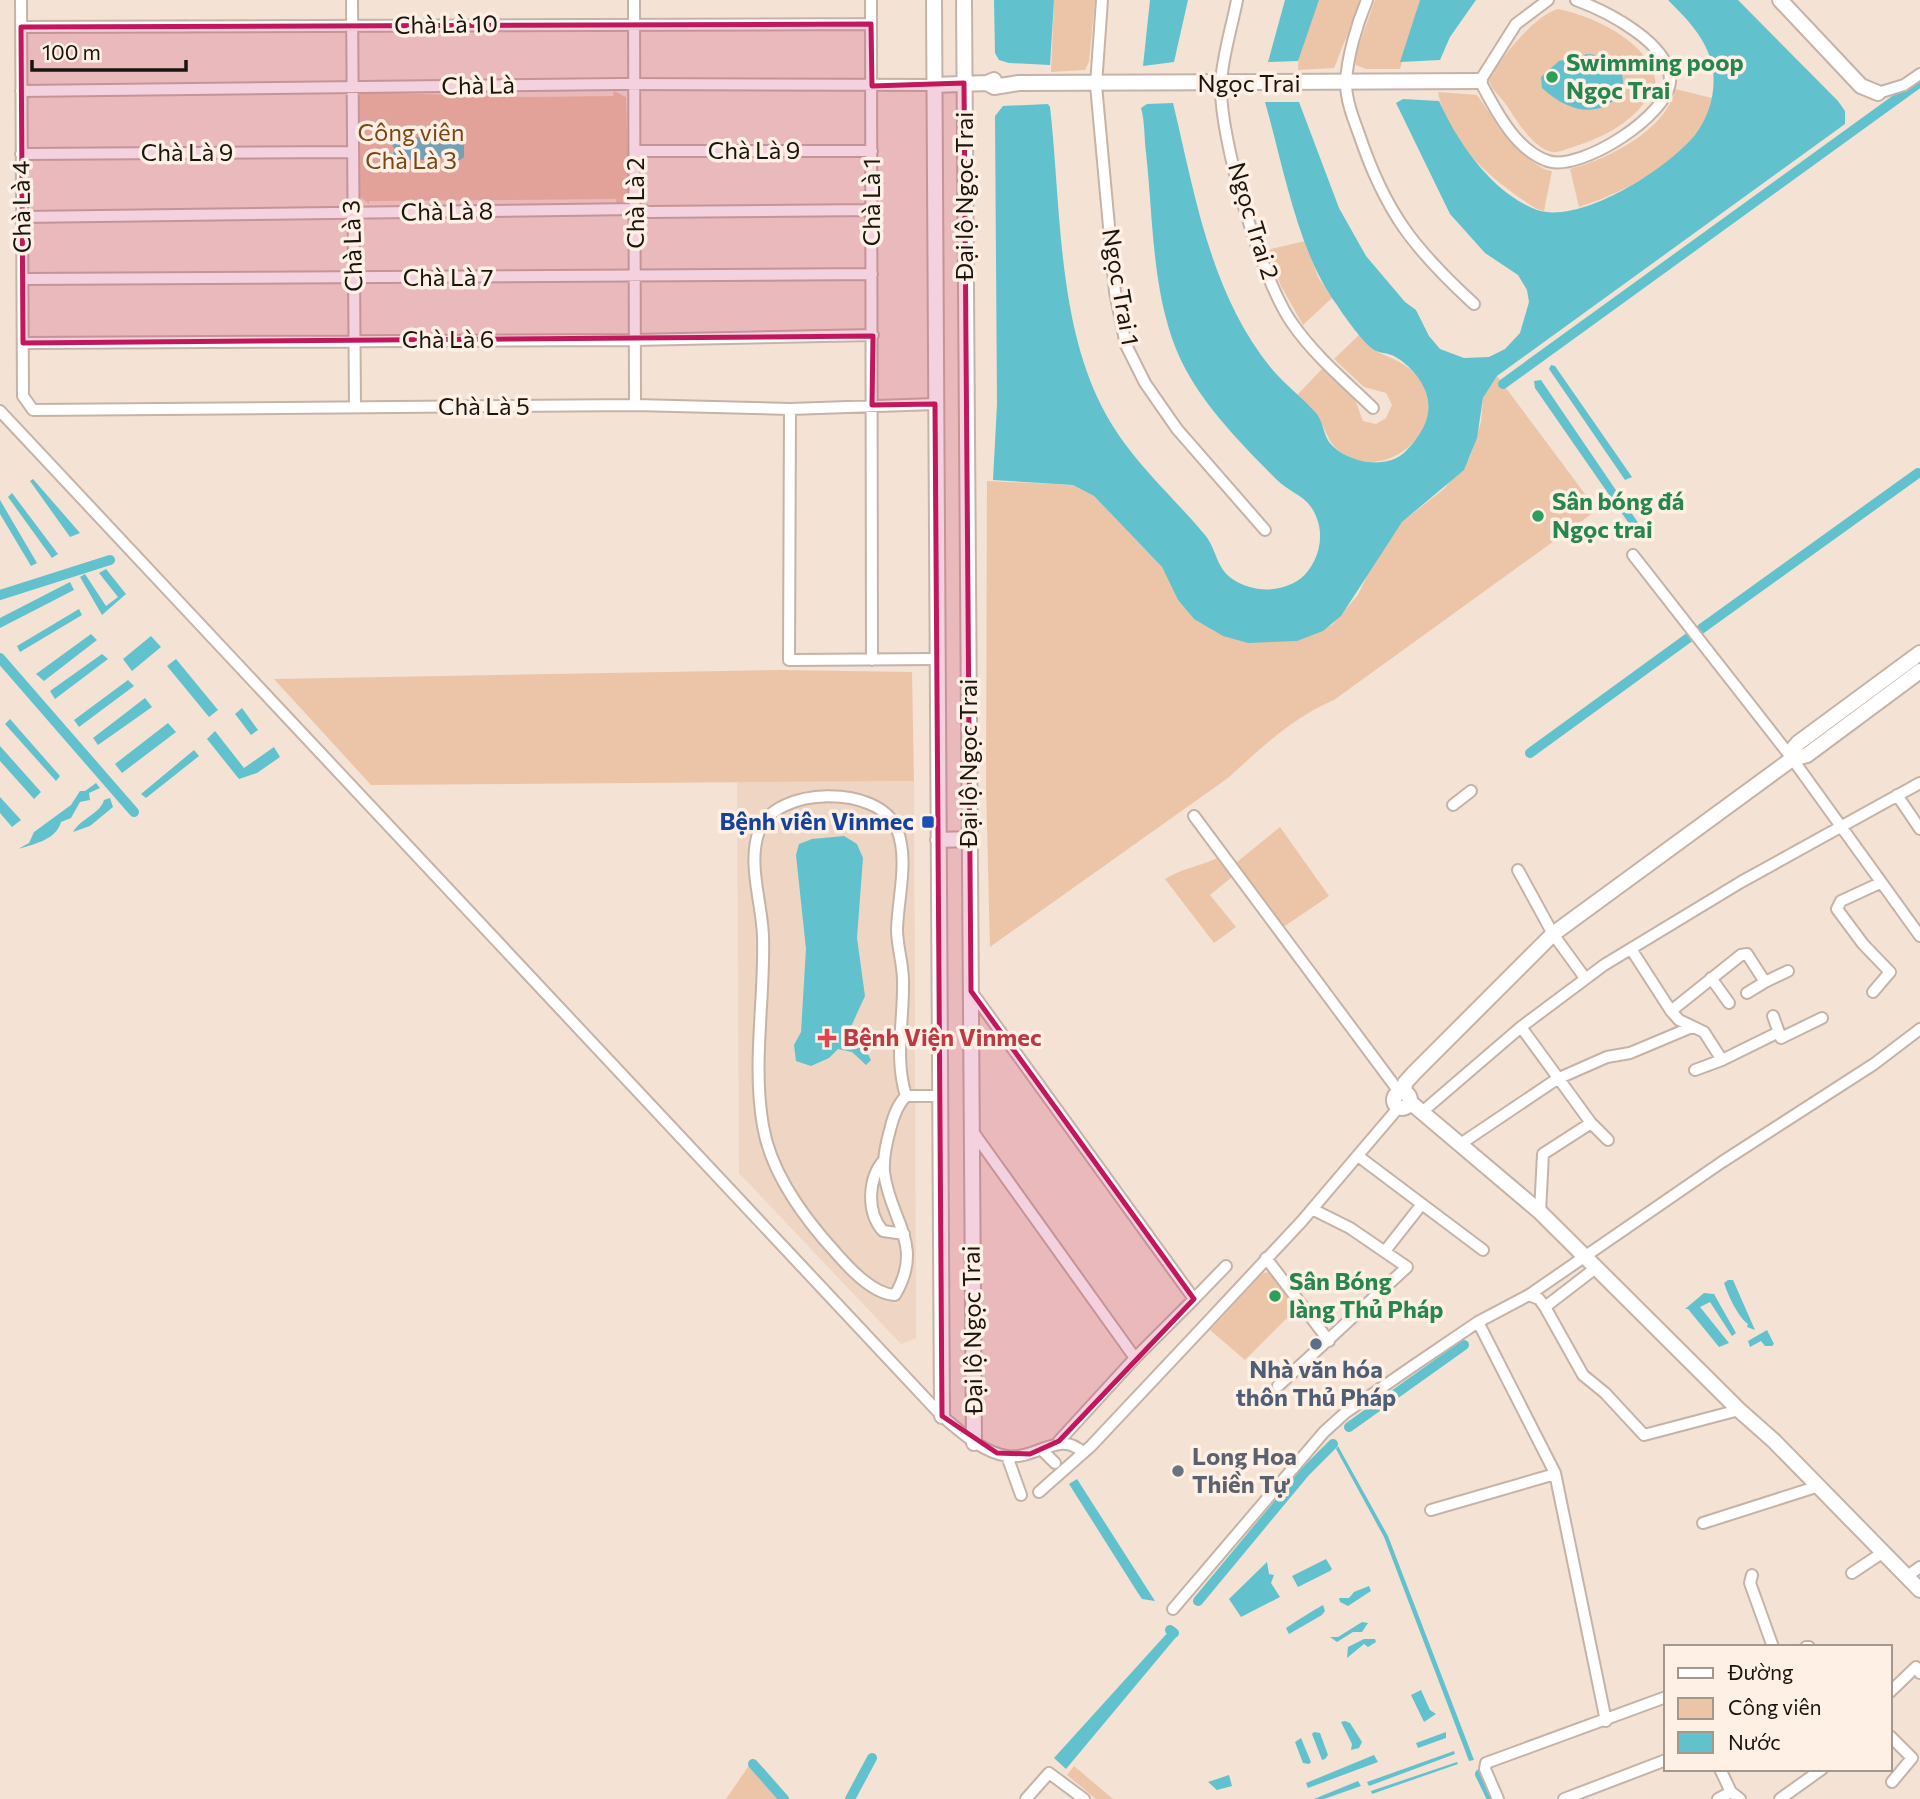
<svg xmlns="http://www.w3.org/2000/svg" width="1920" height="1799" viewBox="0 0 1920 1799" font-family="Commissioner,sans-serif">
  <style>
    .built { fill: #eed5c4 }
    .green { fill: #ecc5a9 }
    .water { fill: #61c2ce }
    .lines { fill: none; stroke-linecap: round; stroke-linejoin: round }
    .canal { stroke: #61c2ce; stroke-width: 10 }
    .street-casing { stroke: #c5b3a7; stroke-width: 14 }
    .secondary-casing { stroke: #c5b3a7; stroke-width: 18 }
    .street { stroke: #fff; stroke-width: 10 }
    .secondary { stroke: #fff; stroke-width: 14 }
    .marked { fill: #c2185b; fill-opacity: 0.2; stroke: #c2185b; stroke-width: 5; stroke-linejoin: round }
    .leisure-dot { fill: #2e9e5b; stroke: #fff0e6; stroke-width: 2.5 }
    .transit-dot { fill: #1a4fb4; stroke: #fff0e6; stroke-width: 2.5 }
    .health-dot { fill: #e0444e; stroke: #fff0e6; stroke-width: 2.5 }
    .service-dot { fill: #5c6f8a; stroke: #fff0e6; stroke-width: 2.5 }
    .worship-dot { fill: #6b7280; stroke: #fff0e6; stroke-width: 2.5 }
    .labels { text-anchor: middle; stroke-width: 7; stroke-linejoin: round; paint-order: stroke }
    .street-label { font-size: 24px; fill: #1a140f; stroke: #fff0e6 }
    .leisure-label { font-size: 24px; font-weight: bold; fill: #27864d; stroke: #fff0e6; text-anchor: start }
    .park-label { font-size: 24px; fill: #7c4511; stroke: #fff0e6 }
    .transit-label { font-size: 24px; font-weight: bold; fill: #164399; stroke: #fff0e6; text-anchor: end }
    .health-label { font-size: 24px; font-weight: bold; fill: #be3a42; stroke: #fff0e6; text-anchor: start }
    .service-label { font-size: 24px; font-weight: bold; fill: #4e5e75; stroke: #fff0e6 }
    .worship-label { font-size: 24px; font-weight: bold; fill: #5b616d; stroke: #fff0e6; text-anchor: start }
  </style>
  <rect width="100%" height="100%" fill="#f4e2d5"/>
  <path class="built" d="M914,781L916,1338L901,1344L739,1173L737,782Z"/>
  <path class="green" d="M1054,0H1095L1089,62L1085,70L1051,72Z
    M1319,0H1361L1334,68L1298,70L1299,50Z
    M1375,0H1420L1400,69H1366L1356,65L1354,59Z
    M1558,9C1593,16 1651,42 1656,83C1641,118 1608,136 1573,147C1566,149 1558,153 1552,152C1533,148 1517,121 1507,106C1501,96 1493,93 1489,80C1499,59 1535,15 1558,9Z
    M1675,89L1712,98C1705,152 1625,193 1579,207L1570,169C1606,160 1667,130 1675,89Z
    M614,91L626,97L629,193L621,204L616,205V199L378,201H369V204L359,196L354,92L528,97L613,96Z
    M1438,92L1477,95C1491,115 1528,169 1552,171L1544,211L1537,209C1495,183 1447,144 1438,92Z
    M1305,241L1318,277L1332,298L1303,325L1281,286L1267,250Z
    M1360,334C1364,339 1369,347 1374,350C1395,361 1412,363 1424,387C1445,432 1388,479 1347,456C1329,446 1330,438 1321,423C1315,413 1305,404 1297,395L1323,368L1354,397L1363,421L1376,424L1386,418L1392,405L1386,393L1364,387L1334,359Z
    M1497,376L1597,510L1334,700C1293,717 1260,749 1228,778L990,947L986,785L987,481L1073,485L1094,496L1162,567L1178,600L1194,619L1309,636L1332,625L1358,595L1373,563L1402,522L1444,489L1470,457L1481,422L1483,398Z
    M782,670L912,672L914,781L371,785L274,679Z
    M1280,827L1329,896L1279,930L1237,873L1210,895L1236,927L1214,943L1165,879C1184,867 1204,866 1223,855L1237,862Z
    M1270,1272L1297,1308L1245,1360L1210,1330L1263,1273Z
    M752,1761L785,1799H726Z
    M1074,1766L1113,1799H1096L1067,1775Z"/>
  <path class="water" d="M994,0H1054L1050,65L1009,63L999,60L995,53Z
    M1150,0H1188L1174,62L1143,66Z
    M1285,0H1319L1298,61L1268,62Z
    M1420,0H1476L1450,37L1440,60L1400,62Z
    M1668,0H1738L1838,101L1845,111V124L1497,376L1483,398L1477,438L1464,470L1402,522L1341,616L1323,631L1297,641L1248,643L1223,636L1194,619L1178,600L1162,567L1094,496L1073,485L993,480L997,404L995,116L1003,106L1048,104L1050,107C1061,204 1057,319 1102,407C1128,458 1170,493 1205,535C1216,548 1216,567 1231,578C1252,593 1280,593 1300,579C1313,569 1321,550 1320,534C1320,525 1316,514 1311,507C1303,495 1286,490 1276,479C1244,447 1207,409 1186,370C1151,305 1154,223 1146,153C1144,137 1145,123 1141,108L1147,104L1173,103C1195,194 1210,293 1271,368C1284,384 1302,397 1316,413C1323,421 1323,433 1329,442C1345,462 1385,471 1405,452C1418,439 1431,421 1428,401C1426,383 1409,364 1394,356C1388,353 1379,353 1374,350C1365,345 1343,315 1337,305C1298,253 1283,165 1265,102H1299L1339,208L1366,256L1405,302L1416,310L1429,336L1440,349L1464,358L1489,357L1505,349L1520,333L1529,302L1527,290L1518,275L1485,253L1450,214L1396,103L1403,99L1439,101C1458,143 1492,193 1537,210C1581,225 1668,168 1695,135C1710,116 1717,89 1712,65C1707,39 1686,18 1668,0Z
    M1588,54C1660,61 1609,150 1542,88L1541,77L1559,61Z
    M425,137V141H444L445,138H461L464,141V157L460,160L426,156L425,160H390L395,150L389,138Z
    M1551,365L1555,366L1632,477L1625,480L1549,369Z
    M1541,380L1641,527L1640,530L1635,532L1630,525L1535,388L1534,381Z
    M33,479L80,533L70,537L30,481Z
    M12,493L58,554L52,558L8,497Z
    M0,500L37,563L31,566L0,514Z
    M106,569L126,594L102,615L80,577L85,574L106,606L118,597L99,573Z
    M70,582L74,590L0,628V618Z
    M79,609L82,615L20,652L17,646Z
    M91,634L97,640L44,681L36,674Z
    M151,636L161,647L132,671L123,659Z
    M102,654L108,659L55,699L50,691Z
    M176,659L218,710L209,717L167,666Z
    M128,680L134,686L79,727L74,720Z
    M145,698L152,707L98,745L93,738Z
    M242,708L258,730L251,735L235,714Z
    M10,719L60,776L56,781L5,724Z
    M168,723L176,732L122,773L115,764Z
    M215,731L244,768L274,747L280,757L257,773L239,779L207,739Z
    M0,746L41,792L34,799L0,761Z
    M194,750L199,756L146,798L141,794Z
    M96,783L100,788L89,793L90,800L80,802L71,818L61,822C56,840 34,844 18,849L29,843L34,832L71,805L80,791H85Z
    M0,797L21,820L12,827L0,813Z
    M110,798L113,807L90,826L73,832C81,818 100,814 104,800Z
    M844,836L857,844L863,858L857,938L865,996L849,1031L854,1045L867,1052L871,1060L866,1065L852,1052L838,1049L829,1058L811,1066L796,1061L794,1045L801,1032L806,949L796,855L799,844L812,839Z
    M1728,1280H1733L1755,1330L1747,1327L1748,1324C1738,1317 1728,1295 1724,1283Z
    M1704,1293L1714,1294L1736,1333L1732,1336L1710,1302L1700,1307L1729,1343L1719,1347L1688,1309H1685Z
    M1767,1330L1774,1344L1772,1346H1765L1761,1341L1750,1347L1748,1341Z
    M1338,1446L1388,1536L1474,1760L1469,1761L1384,1537L1336,1449Z
    M1077,1479L1155,1601L1142,1599L1136,1590L1069,1484Z
    M1326,1559L1332,1569L1330,1571L1298,1587L1292,1576Z
    M1267,1562L1269,1574L1274,1575L1271,1583L1280,1597L1241,1617L1229,1599Z
    M1369,1586L1371,1591L1348,1606L1340,1602L1339,1598H1349L1354,1592Z
    M1323,1605L1325,1611L1322,1615L1289,1634L1286,1628C1298,1620 1310,1612 1323,1605Z
    M1362,1622L1368,1623L1362,1632H1353L1337,1642L1330,1637H1338Z
    M1170,1630L1177,1636L1066,1769L1054,1758Z
    M1364,1639H1375L1376,1642L1368,1647L1364,1644L1347,1658L1348,1647Z
    M1421,1690L1430,1710L1436,1714L1424,1722L1411,1695Z
    M1345,1721L1350,1723L1362,1742L1359,1748L1351,1750L1352,1744L1341,1722Z
    M1314,1732L1320,1733L1328,1755L1325,1759L1322,1760L1312,1734Z
    M1446,1732V1738L1418,1748L1416,1743Z
    M1301,1738L1311,1762L1309,1764L1303,1763L1295,1742Z
    M1454,1751L1455,1754L1369,1786L1367,1782Z
    M1374,1755L1378,1762L1308,1788L1306,1783Z
    M1457,1762L1458,1764L1372,1794L1371,1791Z
    M1229,1775L1232,1786L1217,1790L1208,1782Z
    M1358,1781L1361,1786L1324,1799H1314Z"/>
  <g class="lines">
    <path class="canal" d="M1503,384L1920,82
      M0,595L110,560
      M1701,629L1918,473
      M0,658L134,812
      M1530,753L1691,636
      M1349,1427L1464,1345
      M1198,1601L1305,1472L1333,1444
      M1170,1630L1174,1633
      M753,1764L784,1799
      M1480,1774L1492,1799
      M850,1799L872,1758"/>
    <defs>
      <path id="street" d="M21,0L23,396L33,410L635,405L790,409L935,404
        M352,0L355,407
        M634,0L635,405
        M871,0L872,660
        M1102,0L1096,85L1115,292L1126,345L1145,383L1177,429L1265,530
        M1237,0C1232,27 1222,57 1221,84C1219,137 1261,279 1292,323C1314,355 1345,381 1373,408
        M1367,0C1357,24 1347,57 1346,83C1346,100 1353,118 1359,134C1385,212 1414,249 1474,304
        M1548,0L1516,24L1480,81C1495,109 1515,150 1548,161C1580,172 1670,115 1670,80C1670,43 1606,11 1576,0
        M21,27L871,24
        M21,91L619,84L934,85
        M1878,93L1904,85L1920,74
        M636,151H872
        M21,154L352,152
        M21,217L635,209L649,212L872,210
        M23,279L872,274
        M23,343L634,340L873,335
        M790,409L789,660L936,659
        M0,411L942,1416C961,1432 982,1452 1007,1456C1036,1460 1061,1429 1083,1453
        M1633,555L1791,757L1920,936
        M1897,795L1920,829
        M1453,805L1471,791
        M1194,816L1400,1093
        M1518,870L1553,934L1585,978
        M1631,949L1671,1011L1741,955L1747,954L1765,982L1788,971
        M1711,978L1729,1003
        M971,991L1194,1299L1135,1358L971,1129
        M1873,992L1890,972L1863,944L1837,909L1841,901L1880,883
        M1747,993L1765,982
        M1671,1011L1679,1020L1704,1032L1722,1060L1695,1070
        M1773,1016L1781,1038L1822,1018
        M1521,1027L1591,1123L1608,1140
        M1722,1060L1779,1032
        M906,1096C894,1058 904,1020 903,981C903,963 897,947 897,929C898,897 909,860 897,829C879,784 775,786 759,831C747,863 762,903 763,936C765,999 752,1063 763,1126C771,1174 804,1218 836,1253C850,1269 873,1294 895,1295C925,1244 890,1221 884,1172C883,1158 886,1144 890,1130C893,1117 897,1105 906,1096H940
        M1422,1112L1521,1027L1604,965L1741,882L1920,783
        M1459,1145L1557,1079L1607,1057L1630,1053L1692,1027
        M1358,1156L1483,1250
        M884,1160C868,1178 866,1212 883,1231L904,1234
        M1540,1212L1543,1154L1591,1123
        M1385,1251L1422,1204
        M1266,1258L1329,1341
        M1529,1295L1539,1299L1545,1307L1583,1375L1605,1393L1644,1435L1739,1410
        M1194,1299L1226,1266
        M1545,1307L1597,1267
        M1478,1322L1555,1473L1606,1721
        M1278,1386L1407,1267L1350,1228L1312,1209
        M1059,1441L1135,1358
        M1043,1451L1055,1463
        M1007,1456L1021,1495
        M1039,1492L1091,1446L1203,1327L1302,1221L1399,1107
        M1431,1510L1555,1474
        M1703,1523L1819,1486
        M1852,1573L1882,1553
        M1752,1575L1750,1583L1773,1647
        M1906,1577L1920,1567
        M1173,1609L1324,1432L1345,1413L1413,1366L1478,1322L1529,1295L1722,1162L1874,1064L1920,1029
        M1806,1647H1809
        M1890,1692L1916,1667L1920,1673
        M1890,1736L1912,1758L1892,1782
        M1720,1769L1731,1792L1740,1799
        M1026,1799L1049,1773L1084,1799
        M1498,1799L1485,1769L1486,1763L1666,1697
        M1564,1799L1666,1760
        M1718,1799L1731,1792
        M1780,1799L1822,1769"/>
      <path id="secondary" d="M934,0L942,1416
        M964,0L974,1443
        M1780,0L1861,86L1878,93
        M987,83L994,87L1019,83L1480,81
        M934,85L987,83L994,80
        M1792,759V750L1798,743L1920,653
        M938,840L970,839
        M1394 1100a8 8 0 1 1 16 0a8 8 0 1 1-16 0Z
        M1404,1093L1405,1083L1414,1073L1553,934L1792,759L1807,755L1920,671
        M1410,1102L1540,1212L1739,1410L1774,1441L1920,1590"/>
    </defs>
    <use href="#street" class="street-casing"/>
    <use href="#secondary" class="secondary-casing"/>
    <use href="#street" class="street"/>
    <use href="#secondary" class="secondary"/>
  </g>
  <path class="marked" d="M871,24L872,86L964,83L971,991L1194,1299L1059,1441L1030,1454L997,1453L942,1416L935,404L872,405L873,336L23,343L21,27Z"/>
  <g class="leisure-dot">
    <circle cx="1552" cy="77" r="7"/>
    <circle cx="1538" cy="516" r="7"/>
    <circle cx="1275" cy="1296" r="7"/>
  </g>
  <rect class="transit-dot" x="921" y="815" width="14" height="14" rx="3.5"/>
  <path class="health-dot" d="M823.5 1027.5h7v7h7v7h-7v7h-7v-7h-7v-7h7z"/>
  <circle class="service-dot" cx="1316" cy="1344" r="7"/>
  <circle class="worship-dot" cx="1178" cy="1471" r="7"/>
  <g class="labels">
    <g class="street-label">
      <text transform="translate(446 25) rotate(-1)" y="8">Chà Là 10</text>
      <text x="1249" y="92">Ngọc Trai</text>
      <text transform="translate(478 86) rotate(-1)" y="8">Chà Là</text>
      <text x="754" y="159">Chà Là 9</text>
      <text x="187" y="161">Chà Là 9</text>
      <text transform="translate(965 196) rotate(-90)" y="8">Đại lộ Ngọc Trai</text>
      <text transform="translate(872 202) rotate(-90)" y="8">Chà Là 1</text>
      <text transform="translate(636 203) rotate(-90)" y="8">Chà Là 2</text>
      <text transform="translate(22 207) rotate(-91)" y="8">Chà Là 4</text>
      <text transform="translate(447 212) rotate(-1)" y="8">Chà Là 8</text>
      <text transform="translate(1253 221) rotate(73)" y="8">Ngọc Trai 2</text>
      <text transform="translate(353 246) rotate(-92)" y="8">Chà Là 3</text>
      <text x="448" y="286">Chà Là 7</text>
      <text transform="translate(1120 287) rotate(80)" y="8">Ngọc Trai 1</text>
      <text x="448" y="348">Chà Là 6</text>
      <text x="484" y="415">Chà Là 5</text>
      <text transform="translate(969 763) rotate(-90)" y="8">Đại lộ Ngọc Trai</text>
      <text transform="translate(973 1330) rotate(-91)" y="8">Đại lộ Ngọc Trai</text>
    </g>
    <g class="leisure-label">
      <text x="1566" y="71">Swimming poop<tspan x="1566" dy="28">Ngọc Trai</tspan></text>
      <text x="1552" y="510">Sân bóng đá<tspan x="1552" dy="28">Ngọc trai</tspan></text>
      <text x="1289" y="1290">Sân Bóng<tspan x="1289" dy="28">làng Thủ Pháp</tspan></text>
    </g>
    <g class="park-label">
      <text x="411" y="141">Công viên<tspan x="411" dy="28">Chà Là 3</tspan></text>
    </g>
    <g class="transit-label">
      <text x="914" y="830">Bệnh viên Vinmec</text>
    </g>
    <g class="health-label">
      <text x="843" y="1046">Bệnh Viện Vinmec</text>
    </g>
    <g class="service-label">
      <text x="1316" y="1378">Nhà văn hóa<tspan x="1316" dy="28">thôn Thủ Pháp</tspan></text>
    </g>
    <g class="worship-label">
      <text x="1192" y="1465">Long Hoa<tspan x="1192" dy="28">Thiền Tự</tspan></text>
    </g>
  </g>
  <rect x="1664" y="1645" width="228" height="126" fill="#fff0e6" stroke="#a39890" stroke-width="2"/>
  <rect x="1678" y="1668" width="35" height="10" fill="#ffffff" stroke="#a39890" stroke-width="2"/>
  <text x="1728" y="1680" font-size="21" fill="#1a140f">Đường</text>
  <rect x="1678" y="1698" width="35" height="21" fill="#ecc5a9" stroke="#a39890" stroke-width="2"/>
  <text x="1728" y="1715" font-size="21" fill="#1a140f">Công viên</text>
  <rect x="1678" y="1732" width="35" height="21" fill="#61c2ce" stroke="#a39890" stroke-width="2"/>
  <text x="1728" y="1750" font-size="21" fill="#1a140f">Nước</text>
  <path d="M32 60v10h154v-10" fill="none" stroke="#1a140f" stroke-width="3.5"/>
  <text x="42" y="60" font-size="21" fill="#1a140f" stroke="#fff0e6" stroke-width="5" paint-order="stroke">100 m</text>
</svg>
